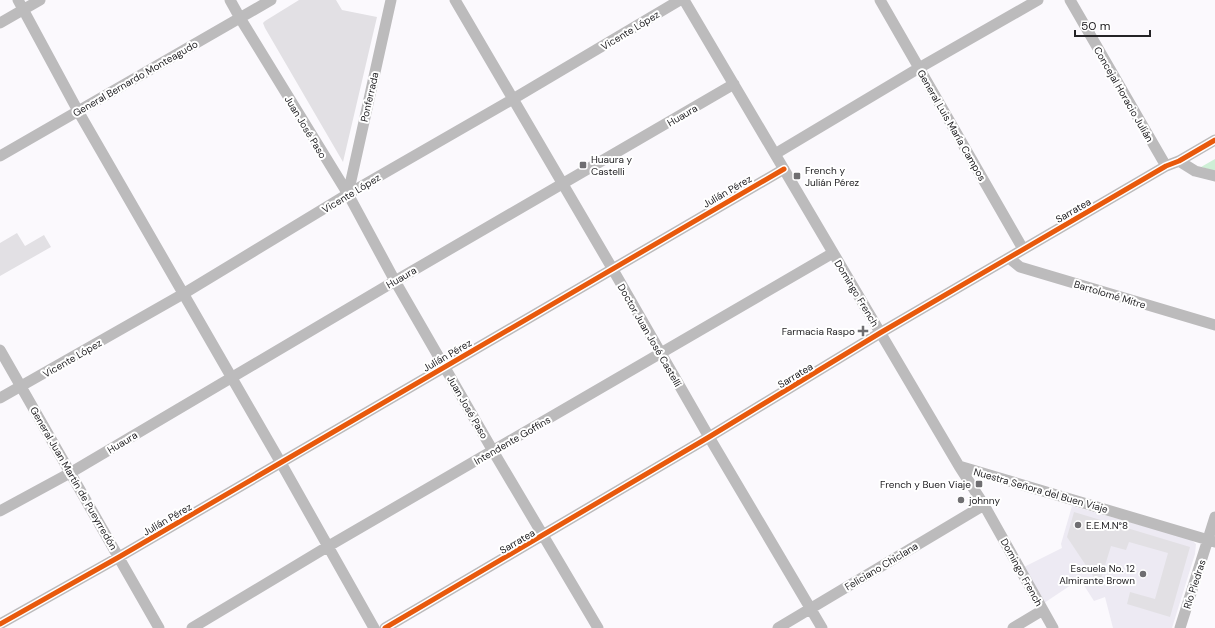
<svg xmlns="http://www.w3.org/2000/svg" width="1215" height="628" viewBox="0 0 1215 628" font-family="'DM Sans',sans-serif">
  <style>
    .built { fill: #edeaf3 }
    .green { fill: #ceefd6 }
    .building { fill: #e2e0e4 }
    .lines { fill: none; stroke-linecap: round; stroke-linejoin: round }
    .minor { stroke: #bcbbbc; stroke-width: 11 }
    .cycleway-casing { stroke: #fff; stroke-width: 8 }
    .cycleway { stroke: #e8590c; stroke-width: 5 }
    .poi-dot { fill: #6f6e71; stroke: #fff; stroke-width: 1.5 }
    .labels { text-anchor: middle; stroke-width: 4; stroke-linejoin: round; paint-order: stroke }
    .street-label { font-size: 10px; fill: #242326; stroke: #fff }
    .poi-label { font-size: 10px; fill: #242326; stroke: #fff; text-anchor: start }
  </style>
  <rect width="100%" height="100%" fill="#fbf9fd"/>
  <path class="built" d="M1072,506L1190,539L1196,544L1195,554L1172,628H1113L1105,597L1094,601L1080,579L1044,603L1024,567L1062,548L1061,544Z"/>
  <path class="green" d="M1215,159V171L1201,167Z"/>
  <path class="building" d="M299,0H336L342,10L377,17L343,162L265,28L263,23L265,21Z
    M17,233L25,246L44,235L51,247L0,276V243Z
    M1074,512L1190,547L1170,617L1127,604L1130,592L1155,599L1168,553L1129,542L1126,550L1111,546L1099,585L1067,537Z"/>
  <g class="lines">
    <path class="minor" d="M18,0L78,111L281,463L374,628
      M230,0L240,18L348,194L395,281L493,451L598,628
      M455,0L612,268L709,437L822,628
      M684,0L959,466L984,505L1053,628
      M880,0L1023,249
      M1070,0L1166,166
      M0,23L40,0
      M775,154L919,68L1038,0
      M0,156L271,0
      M1179,161L1195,171L1215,176
      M348,194L391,0
      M1009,258L1020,267L1215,325
      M0,350L159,628
      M0,398L183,294L348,194L513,99L680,0
      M959,466L1215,542
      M0,511L70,473L395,281L734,84
      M0,624L119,557L784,169
      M192,628L327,547L833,253
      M385,628L709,437L880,333L1166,166L1179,161L1215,140
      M778,628L984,505
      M1013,628L1043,610
      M1180,628L1215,517"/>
    <defs>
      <path id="cycleway" d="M0,624L119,557L784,169
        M385,628L709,437L880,333L1166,166L1179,161L1215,140"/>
    </defs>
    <use href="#cycleway" class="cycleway-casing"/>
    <use href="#cycleway" class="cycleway"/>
  </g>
  <g class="poi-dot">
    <rect x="579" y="161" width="8" height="8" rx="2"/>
    <rect x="793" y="172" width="8" height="8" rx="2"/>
    <path d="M861 325h4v4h4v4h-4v4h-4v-4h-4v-4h4z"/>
    <rect x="975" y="480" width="8" height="8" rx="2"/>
    <circle cx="961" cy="500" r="4"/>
    <circle cx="1078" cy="525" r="4"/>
    <circle cx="1143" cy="574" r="4"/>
  </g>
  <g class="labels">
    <g class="street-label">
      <text transform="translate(630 30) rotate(-31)" y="4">Vicente López</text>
      <text transform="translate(135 78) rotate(-30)" y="4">General Bernardo Monteagudo</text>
      <text transform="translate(1124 94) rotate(60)" y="4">Concejal Horacio Julián</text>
      <text transform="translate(369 97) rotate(-77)" y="4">Ponferrada</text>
      <text transform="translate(682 115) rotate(-30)" y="4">Huaura</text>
      <text transform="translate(952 125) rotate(60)" y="4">General Luis María Campos</text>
      <text transform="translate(306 127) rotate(59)" y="4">Juan José Paso</text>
      <text transform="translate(727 191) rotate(-30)" y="4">Julián Pérez</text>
      <text transform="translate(351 193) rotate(-31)" y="4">Vicente López</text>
      <text transform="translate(1073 210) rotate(-30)" y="4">Sarratea</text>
      <text transform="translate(401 277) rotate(-30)" y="4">Huaura</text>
      <text transform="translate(857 293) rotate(59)" y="4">Domingo French</text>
      <text transform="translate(1110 294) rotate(17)" y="4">Bartolomé Mitre</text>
      <text transform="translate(650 335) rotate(60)" y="4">Doctor Juan José Castelli</text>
      <text transform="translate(447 355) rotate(-30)" y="4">Julián Pérez</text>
      <text transform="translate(72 358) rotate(-30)" y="4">Vicente López</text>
      <text transform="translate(795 375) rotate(-31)" y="4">Sarratea</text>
      <text transform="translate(468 407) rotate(60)" y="4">Juan José Paso</text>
      <text transform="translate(512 440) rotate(-30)" y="4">Intendente Goffins</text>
      <text transform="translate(122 442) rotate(-31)" y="4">Huaura</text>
      <text transform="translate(74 478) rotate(60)" y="4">General Juan Martín de Pueyrredón</text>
      <text transform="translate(1041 490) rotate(16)" y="4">Nuestra Señora del Buen Viaje</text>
      <text transform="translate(167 519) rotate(-30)" y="4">Julián Pérez</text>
      <text transform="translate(517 541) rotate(-30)" y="4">Sarratea</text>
      <text transform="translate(881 566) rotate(-31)" y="4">Feliciano Chiclana</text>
      <text transform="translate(1022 572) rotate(61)" y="4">Domingo French</text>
      <text transform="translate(1194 584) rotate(-72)" y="4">Río Piedras</text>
    </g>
    <g class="poi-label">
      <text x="591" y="163">Huaura y<tspan x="591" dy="12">Castelli</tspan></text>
      <text x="805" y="174">French y<tspan x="805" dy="12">Julián Pérez</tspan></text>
      <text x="855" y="335" text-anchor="end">Farmacia Raspo</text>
      <text x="971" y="488" text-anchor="end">French y Buen Viaje</text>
      <text x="969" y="504">johnny</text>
      <text x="1086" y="529">E.E.M.N°8</text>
      <text x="1135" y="572" text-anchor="end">Escuela No. 12<tspan x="1135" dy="12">Almirante Brown</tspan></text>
    </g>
  </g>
  <path d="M1075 30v6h75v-6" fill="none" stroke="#242326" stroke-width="2"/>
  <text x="1081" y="30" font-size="12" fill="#242326" stroke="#ffffff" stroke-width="3" paint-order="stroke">50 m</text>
</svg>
